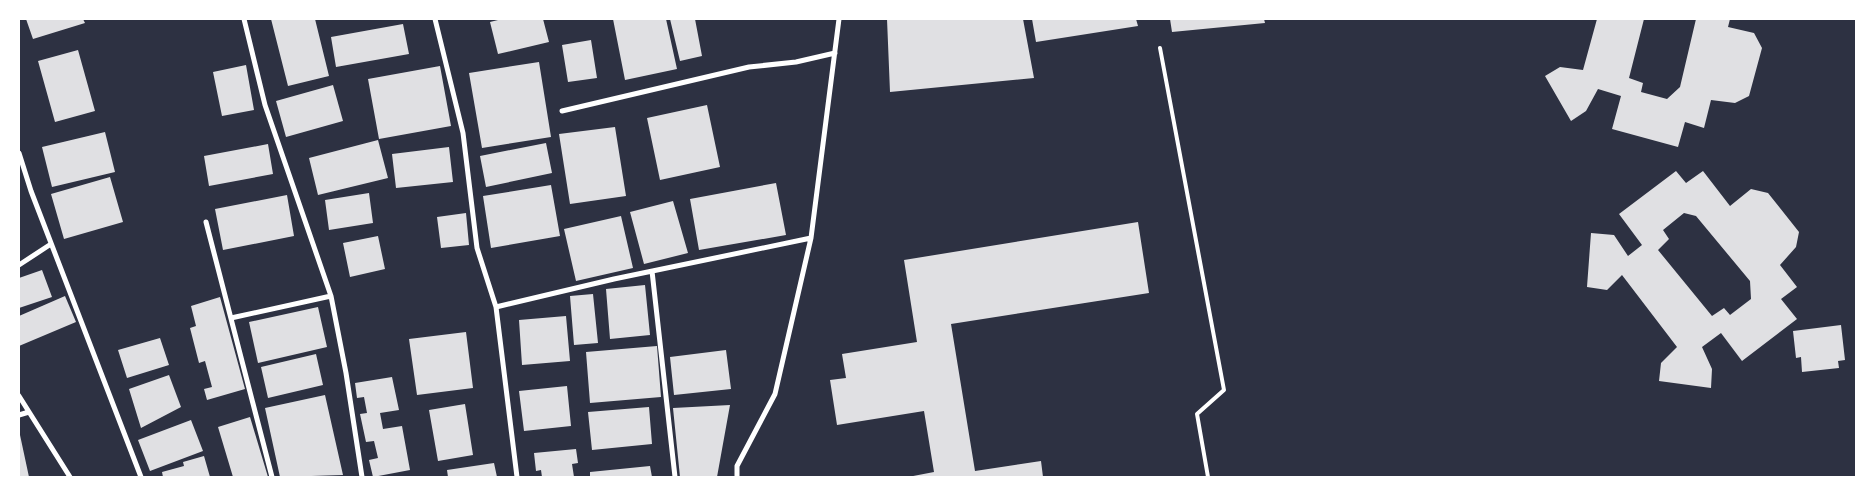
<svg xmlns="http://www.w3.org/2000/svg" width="1875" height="496" viewBox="0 0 1875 496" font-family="'PT Serif',serif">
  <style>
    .building { fill: #e0e0e3; fill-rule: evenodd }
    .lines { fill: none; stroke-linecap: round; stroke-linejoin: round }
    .service { stroke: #fff; stroke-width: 4 }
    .minor { stroke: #fff; stroke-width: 5 }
  </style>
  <rect width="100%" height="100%" fill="#2d3142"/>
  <path class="building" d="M26,19H83L85,23L33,39Z
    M271,19H315L329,76L288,86Z
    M502,19H543L549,42L498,54L490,22Z
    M613,19H666L677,69L625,80Z
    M670,19H695L702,56L680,61Z
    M887,19H1023L1034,78L890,92Z
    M1032,19H1136L1138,26L1036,42Z
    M1170,19H1264L1265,23L1172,32Z
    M1597,19H1644L1629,78L1643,83L1641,92L1667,99L1680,87L1696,19H1730L1728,27L1754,33L1762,48L1749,96L1735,103L1711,100L1704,128L1685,122L1678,147L1612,129L1621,96L1598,89L1586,111L1571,121L1545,76L1560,67L1583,70Z
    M403,24L409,54L336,67L331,37Z
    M591,40L597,78L568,82L562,45Z
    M78,50L95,111L55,122L38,61Z
    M539,62L551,137L482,148L469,73Z
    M246,65L254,110L222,116L213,72Z
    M440,66L451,126L379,139L368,79Z
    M333,85L343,121L286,137L276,101Z
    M707,105L720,167L660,180L647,118Z
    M615,127L626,196L570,204L559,134Z
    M105,132L115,172L52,187L42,147Z
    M378,140L388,178L318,195L309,158Z
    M546,143L552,173L486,187L480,156Z
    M268,144L273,174L209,186L204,156Z
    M449,147L453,182L396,188L392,154Z
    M1676,171L1686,183L1703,171L1730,206L1751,189L1768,193L1799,232L1796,247L1780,265L1797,287L1781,299L1797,319L1742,361L1721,333L1702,347L1712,369L1711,388L1659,381L1661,363L1677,347L1622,275L1607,290L1587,287L1591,233L1614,235L1628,256L1642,245L1619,214ZM1684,213L1696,216L1750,281L1751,299L1730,315L1724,308L1712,316L1658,250L1669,239L1663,230Z
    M110,177L123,222L64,239L51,194Z
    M776,183L786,235L699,250L690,199Z
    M551,185L560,236L491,248L483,196Z
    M369,193L373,223L329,230L325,200Z
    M287,195L294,236L223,250L215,209Z
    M673,201L688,253L644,264L630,212Z
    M466,213L469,245L441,248L437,217Z
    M621,216L633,268L576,281L564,229Z
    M1138,222L1149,293L951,324L975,471L1041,461L1043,477H908L934,472L924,411L837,425L830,380L846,378L842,354L917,342L904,260Z
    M378,236L385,269L350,277L343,243Z
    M42,270L52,297L19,308V278Z
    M645,285L650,335L610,339L606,289Z
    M593,294L598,343L574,345L570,296Z
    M65,296L76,322L19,346V316Z
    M220,297L245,389L207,400L204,389L212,387L205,361L199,363L190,328L196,326L191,306Z
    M318,307L327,347L258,363L249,322Z
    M566,316L570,361L522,365L519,320Z
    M1841,325L1845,360L1838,361L1839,368L1802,372L1801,357L1796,358L1793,331Z
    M466,332L473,388L417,395L409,339Z
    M160,338L169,365L127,378L118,350Z
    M657,346L661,397L590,403L586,352Z
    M726,350L731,389L674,395L670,357Z
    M316,354L323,385L268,398L261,367Z
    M169,375L181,407L141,428L129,389Z
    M392,377L399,410L380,413L383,429L402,426L410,470L373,477L369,460L378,458L374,441L366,442L360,414L367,413L364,397L357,398L355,383Z
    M567,386L571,426L524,431L519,391Z
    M325,395L343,475L280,477L265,408Z
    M465,404L473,455L438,461L429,410Z
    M730,405L717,477H680L673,408Z
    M649,407L652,444L592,450L588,412Z
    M250,417L268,477H233L218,427Z
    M191,420L203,451L150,471L138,440Z
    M19,435H20L29,477H19Z
    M576,449L578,463L572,464L574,477H542L541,470L536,471L534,453Z
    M204,456L210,477H163L162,472L184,466L183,462Z
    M494,463L497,477H448L447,470Z
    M650,466L652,477H590V472Z"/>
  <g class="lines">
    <path class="service" d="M1160,48L1224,390L1197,414L1208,477"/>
    <path class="minor" d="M244,19L265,105L331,296L346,373L362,477
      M435,19L463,133L477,248L496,307L517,477
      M562,111L749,67L796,62L835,53
      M19,153L31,191L141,477
      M206,222L272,477
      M19,265L51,244
      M652,271L675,477
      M496,307L614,279L811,238
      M231,318L331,296
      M19,396L70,477
      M19,415L29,412
      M737,477V466L775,394L811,238L839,19"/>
  </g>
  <rect width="1875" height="496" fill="none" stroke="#ffffff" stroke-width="40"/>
</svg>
